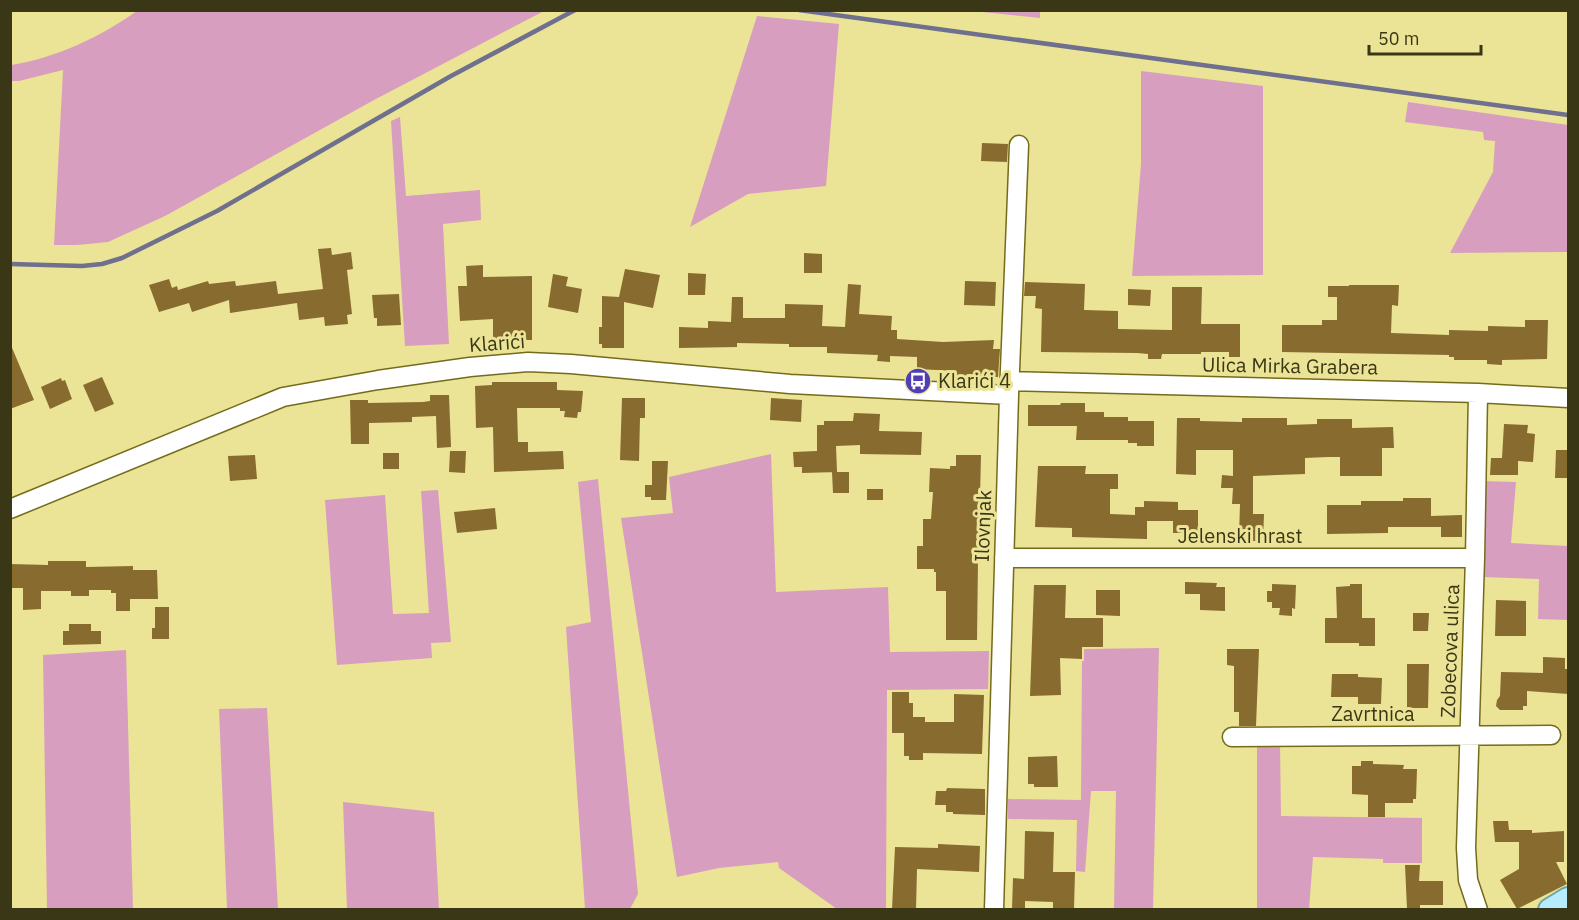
<svg xmlns="http://www.w3.org/2000/svg" width="1579" height="920" viewBox="0 0 1579 920" font-family="'IBM Plex Sans',sans-serif">
  <style>
    .green { fill: #d89ec0 }
    .lines { fill: none; stroke-linecap: round; stroke-linejoin: round }
    .stream { stroke: #6f6f8e; stroke-width: 4.5 }
    .building { fill: #886b2f }
    .minor-casing { stroke: #746c1b; stroke-width: 21 }
    .major-casing { stroke: #6ca4ac; stroke-width: 26 }
    .minor { stroke: #fff; stroke-width: 18 }
    .major { stroke: #b7ebfe; stroke-width: 22 }
    .labels { text-anchor: middle; stroke-width: 6; stroke-linejoin: round; paint-order: stroke }
    .street-label { font-size: 20px; fill: #3a3717; stroke: #ebe396 }
    .poi-label { font-size: 20px; fill: #3a3717; stroke: #ebe396; text-anchor: start }
  </style>
  <rect width="100%" height="100%" fill="#ebe396"/>
  <path class="green" d="M137,11V10L544,11L374,100L165,216L108,242L77,245H54L63,70L19,81H11V65C56,58 100,37 137,11Z
    M973,11H1040V18Z
    M757,16L839,24L826,186L748,194L690,227Z
    M1141,71L1263,86V275L1132,276L1141,164Z
    M1408,102L1568,125V252L1450,253L1493,172L1495,141L1484,140L1483,132L1405,122Z
    M400,117L406,196L480,190L481,220L443,224L449,344L405,346L391,121Z
    M771,454L776,592L888,587L890,652L989,651L988,689L887,690L886,909H837L779,868L778,862L719,868L677,877L621,518L673,513L669,477Z
    M598,479L638,894L630,909H585L566,627L591,622L578,482Z
    M1482,481L1516,482L1511,543L1568,546V620L1538,619L1539,579L1481,577Z
    M438,490L451,642L431,643L432,658L337,665L325,500L385,495L393,614L429,613L421,491Z
    M1159,648L1153,909H1114L1116,791H1091L1085,872L1076,871L1077,820L1008,819V799L1081,800L1082,661H1084V649Z
    M126,650L133,909H47L43,655Z
    M267,708L278,909H227L219,709Z
    M1257,743H1280L1281,816L1422,818V863H1383V859L1313,857L1309,909H1257Z
    M343,802L434,812L439,909H347Z"/>
  <g class="lines">
    <path class="stream" d="M799,10L1568,115
      M10,264L82,266L102,264L122,258L217,211L451,76L575,10"/>
  </g>
  <path class="building" d="M982,143L1008,144L1007,162L981,161Z
    M331,248L332,255L351,252L353,269L347,270L352,314L347,315L348,324L325,326L324,317L299,320L297,303L230,313L229,300L192,312L189,303L159,312L149,285L169,279L172,288L177,286L178,290L208,281L209,284L235,281L236,286L276,281L278,294L323,289L318,249Z
    M804,253L822,254V273H804Z
    M483,265V277L532,276V340H493V319L460,321L458,286H467L466,266Z
    M625,269L660,275L653,308L624,302V348H602V344H599V327H602V296L619,297Z
    M688,273L706,274L705,295H688Z
    M553,274L568,277L566,286L582,289L578,313L548,307Z
    M965,281L996,282L995,306L964,305Z
    M1025,282L1085,284L1084,310L1118,311V329L1172,330V287H1202L1201,324H1240V357H1229V352H1201V354H1162L1161,359H1148V354L1137,353L1041,352L1042,309L1035,308L1036,296H1024Z
    M848,284L861,285L859,314L892,316L891,330H897V339L943,342L994,340L993,349H1000L998,377H956V371L917,369V357L890,356V362L877,361L878,355L827,353V347H789V344L737,343V347L679,348V327L708,328V321L731,322L732,297H743V318H785V304L823,305L822,326L845,327Z
    M1349,285H1399L1398,306L1392,305L1391,333L1449,335V330L1488,331V326L1525,327V320H1548L1547,359L1502,360V365L1487,364V360H1454V357H1449V355L1282,352V325H1322V320H1337V297H1328V286H1349Z
    M1128,289L1151,290L1150,306L1128,305Z
    M399,294L401,325L377,326V318H374L372,295Z
    M10,343L34,400L10,409Z
    M102,377L114,404L95,412L83,385Z
    M61,378L62,381L65,380L72,399L50,409L41,387Z
    M492,382H557V390L583,391L581,412H578L577,418L564,417L565,411H560V408H517L518,442H528V452L563,451L564,469L494,472L493,427L476,428L475,386L492,385Z
    M430,395H449L451,447L437,448L436,416L412,417V422L369,423V444H351L350,400H368V403L423,402L430,401Z
    M622,398H645V418H640L639,461L620,460Z
    M771,398L802,400L801,422L770,420Z
    M1061,403H1085V412H1104V417H1128V421H1154V446H1137V443H1128V440H1076L1077,426H1028V405H1060Z
    M854,413L880,414L879,431L922,432L921,455L860,454V445L836,446L837,472L802,473V467H794L793,452L817,451V425H824V421H853Z
    M1177,418H1200V421L1242,422V418H1287V425L1317,424V419H1352V428L1393,427L1394,448H1382V476H1340V457H1328L1305,458V474L1253,476V514H1264L1263,541H1250V536H1239L1240,504H1232L1233,488H1221L1222,475L1233,476V450H1196V475L1176,474Z
    M1504,424L1528,425L1527,433L1535,434L1533,462L1518,461V475H1490L1491,458H1502Z
    M1556,450H1569V478H1555Z
    M450,451H466L465,473L449,472Z
    M383,453H399V469H383Z
    M255,455L257,479L230,481L228,456Z
    M956,455H981L979,538L981,539L980,560H978L977,640H946V591H936V572H934V569H917V546H923V519H931L933,492H929L930,468L950,469V466H956Z
    M652,461H668L666,500H651V497H645V485H652Z
    M1038,466H1086L1085,474H1118V489H1110V514L1135,515V507H1144V501L1178,502V510H1198V533H1194V537L1182,536V533H1173V521H1147V539L1072,537V528L1035,527Z
    M832,472H849V493H833Z
    M867,489H883V500H867Z
    M1403,498H1431V516L1462,515V537H1441V527H1388V533L1327,534V505H1361V501H1403Z
    M495,508L497,529L457,533L454,512Z
    M48,561H86V567L133,566V570H157L158,599H130V611H116V593H111V590H89V596H71V591H41V609L23,610V588H10V564L48,565Z
    M1185,582L1217,583L1216,587H1225V611L1200,610V594H1185Z
    M1272,584L1296,585L1295,609L1292,608V616L1279,615L1280,608H1272V602H1267V591H1272Z
    M1350,584H1362V618H1375V646H1359V643H1325V618H1337L1336,587L1350,586Z
    M1034,585H1066L1065,618H1103V647H1082V659L1060,658L1061,695L1030,696Z
    M1096,590H1120V616L1096,615Z
    M1496,600L1526,601V636H1495Z
    M155,607H169V639H152V628H155Z
    M1413,613H1429L1428,631H1413Z
    M69,624H91V631H101V644L63,645V631H69Z
    M1227,649H1259L1256,726H1239V712H1234V666L1227,665Z
    M1543,657L1565,658V669H1569L1568,694L1527,691V706H1523V710H1500L1496,706L1497,700L1500,696L1501,672L1543,673Z
    M1407,664H1429L1428,708H1407Z
    M1332,674H1358V677L1382,678L1381,704H1358V697H1331Z
    M892,692H909V703H913V717H925V722H954V694L984,695L982,754L923,753V760H909V756H904V733H892Z
    M1057,756L1058,787H1034V784H1028V757Z
    M1361,761H1373V764L1404,765L1403,769H1417L1416,799H1413V803H1385V817H1368V795L1352,794V766H1361Z
    M947,788L985,789V815L953,814V812H946V805H935L936,791H946Z
    M1493,821H1508L1509,830H1532V833L1564,831V862H1556L1567,884L1517,909L1500,880L1519,869V842H1495Z
    M1025,831L1054,832L1053,872H1075L1074,909H1053V902L1025,901V909H1012L1013,878L1024,879Z
    M938,844L980,846L979,872L917,869L916,909H892L895,847L938,848Z
    M1405,865H1420L1419,881H1443V905H1420V909H1407Z"/>
  <g class="lines">
    <defs>
      <path id="minor" d="M1010,381L1478,393L1568,398
        M10,509L283,397L378,380L470,367L528,362L571,364L790,384L1009,395
        M1004,558H1475
        M1232,737L1551,735
        M994,910L1009,395L1019,145
        M1478,910L1468,880L1466,848L1475,558L1478,393"/>
      <path id="major" d="M1550,910L1568,899"/>
    </defs>
    <use href="#minor" class="minor-casing"/>
    <use href="#major" class="major-casing"/>
    <use href="#minor" class="minor"/>
    <use href="#major" class="major"/>
  </g>
  <defs>
    <symbol id="bus-disc" viewBox="-11 -11 22 22"><circle r="9.5" fill="#4f3eb5" stroke="#ebe396"/><path d="M-5-6H5V4H4V6H2V4H-2V6H-4V4H-5ZM-3.5-4V0h7V-4ZM-3.5 1.2v1.5H-2V1.2ZM2 1.2v1.5H3.5V1.2Z" fill="#fff"/></symbol>
  </defs>
  <g fill-rule="evenodd">
    <use href="#bus-disc" x="903" y="366" width="30" height="30"/>
  </g>
  <g class="labels">
    <g class="street-label">
      <text transform="translate(497 343) rotate(-4)" y="7">Klarići</text>
      <text transform="translate(1290 366) rotate(1)" y="7">Ulica Mirka Grabera</text>
      <text transform="translate(983 526) rotate(-88)" y="7">Ilovnjak</text>
      <text x="1240" y="543">Jelenski hrast</text>
      <text transform="translate(1450 651) rotate(-88)" y="7">Zobecova ulica</text>
      <text x="1373" y="721">Zavrtnica</text>
    </g>
    <g class="poi-label">
      <text x="938" y="388">Klarići 4</text>
    </g>
  </g>
  <rect width="1579" height="920" fill="none" stroke="#3a3717" stroke-width="24"/>
  <path d="M1369 45v9h112v-9" fill="none" stroke="#3a3717" stroke-width="3"/>
  <text x="1378" y="45" font-size="18" fill="#3a3717" stroke="#ebe396" stroke-width="4.5" paint-order="stroke">50 m</text>
</svg>
